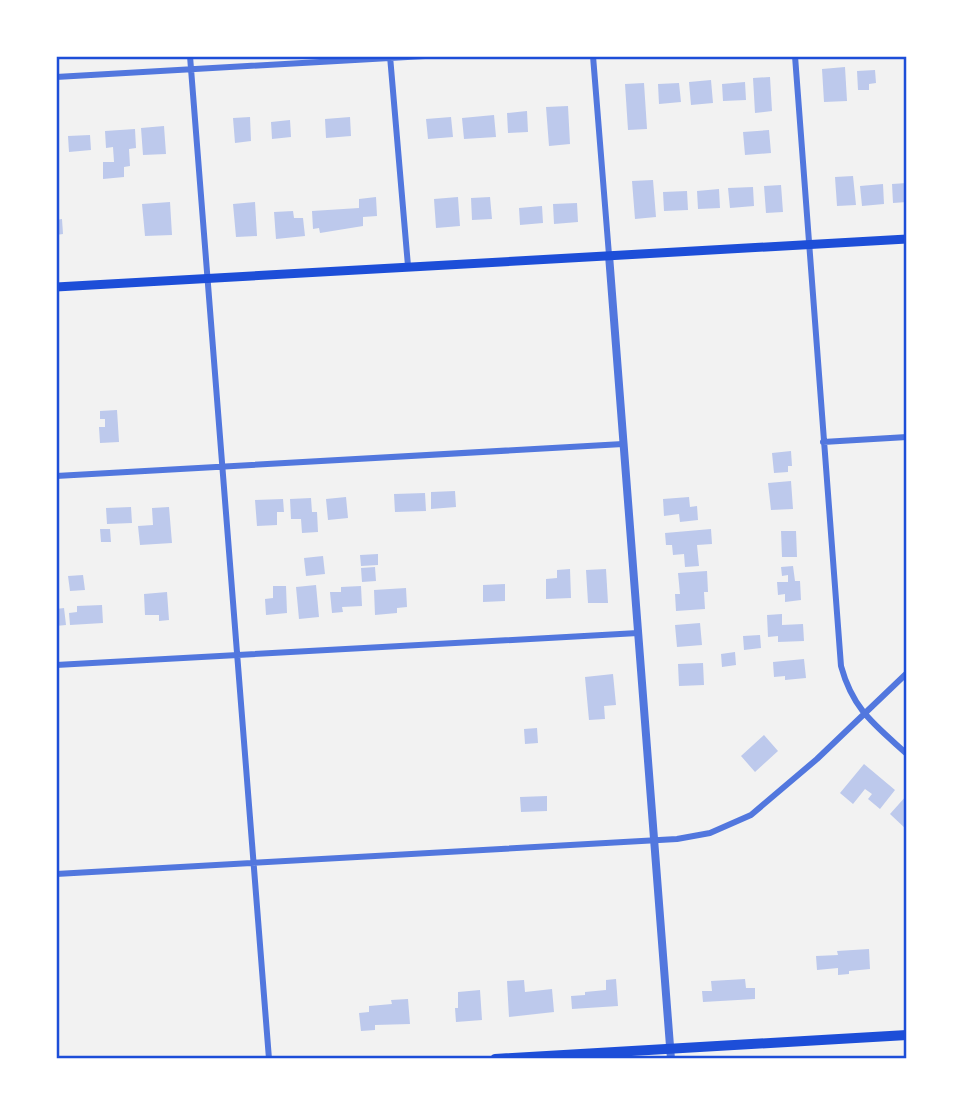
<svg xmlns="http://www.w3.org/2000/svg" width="963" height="1115" viewBox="0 0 963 1115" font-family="Arial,sans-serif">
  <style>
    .building { fill: #bdc9ec }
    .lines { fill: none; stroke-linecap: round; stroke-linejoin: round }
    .minor { stroke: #5277de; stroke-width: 6 }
    .tertiary { stroke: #5277de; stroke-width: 8 }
    .secondary { stroke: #1d4ed8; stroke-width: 9 }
    .primary { stroke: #1d4ed8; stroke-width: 10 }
    .neatline { fill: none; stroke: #1d4ed8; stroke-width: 2.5 }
  </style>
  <rect width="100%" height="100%" fill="#f2f2f2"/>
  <path class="building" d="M845,67L847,101L824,102L822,69Z
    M875,70L876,83L869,84V90H858L857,71Z
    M770,77L772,111L755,113L753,78Z
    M711,80L713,103L691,105L689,82Z
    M745,82L746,100L723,101L722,84Z
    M644,83L647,129L628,130L625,84Z
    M679,83L681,102L659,104L658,84Z
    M568,106L570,144L549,146L546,107Z
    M527,111L528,132L508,133L507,113Z
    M494,115L496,137L464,139L462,118Z
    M250,117L251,141L235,143L233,118Z
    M350,117L351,136L326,138L325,119Z
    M451,117L453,137L428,139L426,119Z
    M290,120L291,137L272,139L271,122Z
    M164,126L166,154L143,155L141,128Z
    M135,129L136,148L129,149L130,166L124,167V177L103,179V162H114L113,147L106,148L105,131Z
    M769,130L771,153L745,155L743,132Z
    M90,135L91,150L69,152L68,136Z
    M853,176L856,205L837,206L835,177Z
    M653,180L656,217L635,219L632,181Z
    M907,183V202L893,203L892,184Z
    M883,184L884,204L862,206L860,186Z
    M781,185L783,212L766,213L764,186Z
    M753,187L754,206L730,208L728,188Z
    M719,189L720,208L698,209L697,191Z
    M687,191L688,210L664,211L663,192Z
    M376,197L377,216L363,217V226L320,233L319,228L313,229L312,211L359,208V199Z
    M458,197L460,226L436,228L434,199Z
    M490,197L492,219L472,220L471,198Z
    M170,202L172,235L145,236L142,204Z
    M255,202L257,236L236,237L233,204Z
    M577,203L578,222L554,224L553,204Z
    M542,206L543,223L520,225L519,208Z
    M293,211L294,218H303L305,236L276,239L274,212Z
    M62,219L63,234L56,235V220Z
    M117,410L119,442L100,443L99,427H105V419H100V411Z
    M791,451L792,466H788V472L774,473L772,453Z
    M791,481L793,509L771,510L768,483Z
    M455,491L456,507L431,509V492Z
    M425,493L426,511L395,512L394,494Z
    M346,497L348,518L328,520L326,499Z
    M689,497L690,507L697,506L698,520L680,522L679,514L664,516L663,499Z
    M311,498L312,512H317L318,532L302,533L301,519H291L290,499Z
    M283,499L284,512H277V525L257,526L255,500Z
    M131,507L132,523L107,524L106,508Z
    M169,507L172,543L140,545L138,526L153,525L152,508Z
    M100,529H110L111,542H101Z
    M711,529L712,544L697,545L699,566L685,567L684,554L673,555L672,545H666L665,533Z
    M781,531H796L797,557H782Z
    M378,554V565L361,566L360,555Z
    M323,556L325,574L306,576L304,558Z
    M793,566L795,581H800L801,600L785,602V594L778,595L777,582H788V575L782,576L781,567Z
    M375,567L376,581L362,582L361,568Z
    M570,569L571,598L546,599V579L557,578V570Z
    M606,569L608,603H588L586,570Z
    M707,571L708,592H704L705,609L676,611L675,594H680L678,573Z
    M83,575L85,590L70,591L68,576Z
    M505,584V601L483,602V585Z
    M316,585L319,617L299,619L296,587Z
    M273,586H286L287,613L266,615L265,599L273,598Z
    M361,586L362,606L342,607L343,612L332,613L330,592H341V587Z
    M406,588L407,607L397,608V613L375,615L374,590Z
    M167,592L169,620L159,621V615H145L144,594Z
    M102,605L103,623L70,625L69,613L77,612V606Z
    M64,608L66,625L56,626V609Z
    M782,614V625L803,624L804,641L778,642V636L768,637L767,615Z
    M700,623L702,645L677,647L675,625Z
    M760,635L761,648L744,650L743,636Z
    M735,652L736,665L722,667L721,654Z
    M804,659L806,678L785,680V676L774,677L773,662Z
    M703,663L704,685L679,686L678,664Z
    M613,674L616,705L604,706L605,719L589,720L585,677Z
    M537,728L538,743L525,744L524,729Z
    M764,735L778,751L755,772L741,756Z
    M864,764L895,790L880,809L868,799L872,794L865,789L853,804L840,793Z
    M907,795V830L890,814Z
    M547,796V811L521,812L520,797Z
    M869,949L870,969L849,971V974L838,975V968L817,970L816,956L838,955L837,951Z
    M616,979L618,1006L572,1009L571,996L585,995V992L606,990V980Z
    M745,979L746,988H755V999L703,1002L702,991H712L711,981Z
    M524,980L525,992L552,989L554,1012L509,1017L507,981Z
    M480,990L482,1020L456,1022L455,1008H458V992Z
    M408,999L410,1024L375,1025V1030L361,1031L359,1013L369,1012V1006L392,1004L391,1000Z"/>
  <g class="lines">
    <path class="minor" d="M190,56L269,1059
      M390,56L408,266
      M593,56L609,255
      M795,56L841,666C853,710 875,725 907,754
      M56,77L425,56
      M823,442L907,437
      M56,476L623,444
      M56,665L638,633
      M56,874L677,839L710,833L751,815L817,759L907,673"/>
    <path class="tertiary" d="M609,255L671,1059"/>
    <path class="secondary" d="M56,287L907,239"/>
    <path class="primary" d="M495,1059L907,1035"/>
  </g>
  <rect width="963" height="1115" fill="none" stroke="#ffffff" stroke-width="116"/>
  <rect x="58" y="58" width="847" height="999" class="neatline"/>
</svg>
